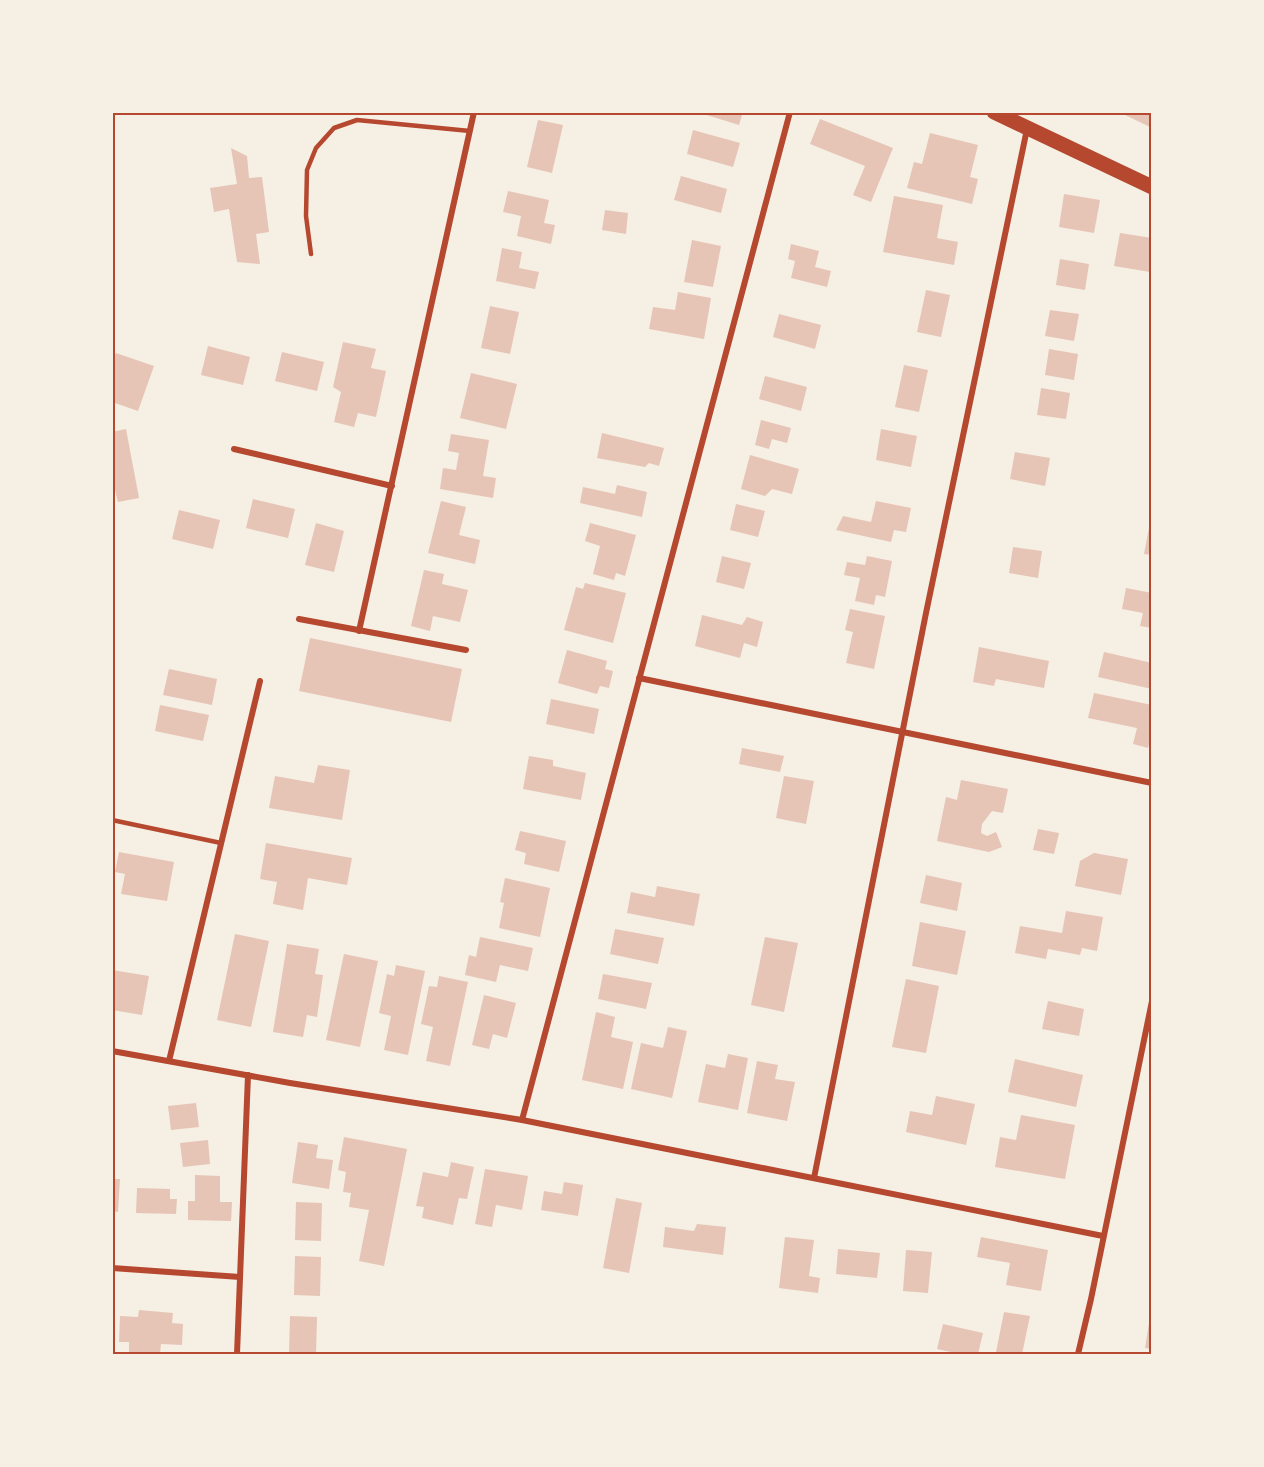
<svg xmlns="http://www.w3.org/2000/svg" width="1264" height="1467" font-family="'Nunito Sans',sans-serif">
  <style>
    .building { fill: #e6c5b7 }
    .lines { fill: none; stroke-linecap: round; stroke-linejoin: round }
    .service { stroke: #b5482f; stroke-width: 4.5 }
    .minor { stroke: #b5482f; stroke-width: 6 }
    .primary { stroke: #b5482f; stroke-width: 15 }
    .neatline { fill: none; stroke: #b5482f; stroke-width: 2 }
  </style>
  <rect width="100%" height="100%" fill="#f6efe4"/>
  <!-- building -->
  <g class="building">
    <path d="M 697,112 L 743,112 L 739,125 Z"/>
    <path d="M 1119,112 L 1152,112 L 1152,128 Z"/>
    <path d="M 820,119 L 893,148 L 871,202 L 853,195 L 865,166 L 810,144 Z"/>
    <path d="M 538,120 L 563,125 L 552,173 L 527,167 Z"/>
    <path d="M 693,130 L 740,143 L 733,167 L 687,154 Z"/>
    <path d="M 930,133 L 978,145 L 970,177 L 978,179 L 972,204 L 907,188 L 914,162 L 922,164 Z"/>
    <path d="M 231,148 L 247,156 L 249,178 L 262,177 L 269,232 L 256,234 L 260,264 L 237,262 L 229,209 L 214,212 L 210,188 L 237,184 Z"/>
    <path d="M 681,176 L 727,189 L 721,213 L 674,200 Z"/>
    <path d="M 508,191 L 549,200 L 544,223 L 555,225 L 551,244 L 517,236 L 521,216 L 503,212 Z"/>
    <path d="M 1064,194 L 1100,200 L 1094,233 L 1059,227 Z"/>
    <path d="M 894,196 L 943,205 L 937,238 L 958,242 L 954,265 L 883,252 Z"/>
    <path d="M 605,210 L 628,213 L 626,234 L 602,230 Z"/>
    <path d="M 1120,233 L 1152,238 L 1152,262 L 1150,272 L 1114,266 Z"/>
    <path d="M 692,240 L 721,246 L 713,287 L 684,282 Z"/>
    <path d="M 791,244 L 819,251 L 815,267 L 831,271 L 827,287 L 791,278 L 795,261 L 788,259 Z"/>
    <path d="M 502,248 L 522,252 L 519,268 L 539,272 L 535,289 L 496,281 Z"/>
    <path d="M 1060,259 L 1089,264 L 1085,290 L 1056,285 Z"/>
    <path d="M 926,290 L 950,295 L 941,337 L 917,332 Z"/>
    <path d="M 678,292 L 711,298 L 704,339 L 649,329 L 653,307 L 675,310 Z"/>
    <path d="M 490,306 L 519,312 L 510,354 L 481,348 Z"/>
    <path d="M 1050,310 L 1079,314 L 1074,341 L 1045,336 Z"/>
    <path d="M 779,314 L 821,325 L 815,349 L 773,337 Z"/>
    <path d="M 343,342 L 376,349 L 371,368 L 386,371 L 376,417 L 358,413 L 354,427 L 334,422 L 341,392 L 333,387 Z"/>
    <path d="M 208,346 L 250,357 L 243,385 L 201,375 Z"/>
    <path d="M 1049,349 L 1078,354 L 1074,380 L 1045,375 Z"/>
    <path d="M 282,352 L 324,362 L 317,391 L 275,381 Z"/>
    <path d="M 116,353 L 154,366 L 138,411 L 112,402 L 112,362 Z"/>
    <path d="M 904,365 L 928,370 L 919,412 L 895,407 Z"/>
    <path d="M 471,373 L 517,384 L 506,429 L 460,418 Z"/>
    <path d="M 765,376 L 807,387 L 801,411 L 759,399 Z"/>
    <path d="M 1041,388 L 1070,393 L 1066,419 L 1037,415 Z"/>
    <path d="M 761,420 L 791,428 L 787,443 L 772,439 L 769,449 L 755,445 Z"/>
    <path d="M 126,429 L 139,498 L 118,502 L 112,477 L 112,432 Z"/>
    <path d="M 881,429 L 917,436 L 911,467 L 876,460 Z"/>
    <path d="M 602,433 L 664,448 L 659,466 L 649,463 L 645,467 L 597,458 Z"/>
    <path d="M 451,434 L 489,440 L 483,476 L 496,478 L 493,498 L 440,489 L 443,468 L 456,470 L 459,453 L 448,451 Z"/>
    <path d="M 1015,452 L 1050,458 L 1045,486 L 1010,479 Z"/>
    <path d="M 750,455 L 799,469 L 792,494 L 772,489 L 765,496 L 741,489 Z"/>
    <path d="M 617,485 L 647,492 L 642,517 L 580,503 L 583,487 L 615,494 Z"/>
    <path d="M 253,499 L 295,509 L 288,538 L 246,528 Z"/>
    <path d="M 441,501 L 466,507 L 459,535 L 480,540 L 475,564 L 428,553 Z"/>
    <path d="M 876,501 L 911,508 L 906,532 L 894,530 L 891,542 L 836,530 L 843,516 L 871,522 Z"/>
    <path d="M 736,504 L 765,511 L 758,537 L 730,530 Z"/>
    <path d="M 179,510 L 220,520 L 213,549 L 172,539 Z"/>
    <path d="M 316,523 L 344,531 L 334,572 L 305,565 Z"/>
    <path d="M 590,523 L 636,535 L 625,576 L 616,573 L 614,580 L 593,574 L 600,546 L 585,541 Z"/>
    <path d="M 1149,528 L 1152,528 L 1152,555 L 1144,554 Z"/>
    <path d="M 1013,547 L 1042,551 L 1038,578 L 1009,573 Z"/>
    <path d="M 722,556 L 751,563 L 744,589 L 716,582 Z"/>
    <path d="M 867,556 L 892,561 L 885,597 L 876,595 L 874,605 L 855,601 L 860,578 L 844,575 L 847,562 L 865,565 Z"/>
    <path d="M 424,570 L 444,574 L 442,584 L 468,590 L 460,622 L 433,616 L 430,631 L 411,626 Z"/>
    <path d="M 585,583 L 626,593 L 613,643 L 564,630 L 576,587 L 583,589 Z"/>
    <path d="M 1126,588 L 1152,593 L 1152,628 L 1140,626 L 1143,613 L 1122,609 Z"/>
    <path d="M 850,609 L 885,616 L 874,669 L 846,663 L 853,632 L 845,630 Z"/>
    <path d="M 702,615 L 742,625 L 747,617 L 763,622 L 757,647 L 744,643 L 740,658 L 695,646 Z"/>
    <path d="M 310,638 L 462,669 L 451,722 L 299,691 Z"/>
    <path d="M 979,647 L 1049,661 L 1044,688 L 996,679 L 994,686 L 973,682 Z"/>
    <path d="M 567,650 L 607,661 L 605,669 L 613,671 L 609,688 L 600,686 L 597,694 L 558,683 Z"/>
    <path d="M 1104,652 L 1152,663 L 1152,689 L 1098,677 Z"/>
    <path d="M 169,669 L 217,679 L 212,705 L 163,695 Z"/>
    <path d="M 1094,693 L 1152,705 L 1152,732 L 1148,748 L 1133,744 L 1137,728 L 1088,718 Z"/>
    <path d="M 551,699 L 599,709 L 594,734 L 546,724 Z"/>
    <path d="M 160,705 L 209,715 L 203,741 L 155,731 Z"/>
    <path d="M 742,748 L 784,756 L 780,772 L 739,764 Z"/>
    <path d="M 529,756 L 553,760 L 553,766 L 586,773 L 581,800 L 523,789 Z"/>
    <path d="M 318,765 L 350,770 L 342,820 L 269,808 L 275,776 L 314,783 Z"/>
    <path d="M 784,776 L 814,781 L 806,824 L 776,818 Z"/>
    <path d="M 961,780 L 1008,789 L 1003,813 L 992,811 L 982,824 L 981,833 L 987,836 L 996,832 L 1002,847 L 989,852 L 937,841 L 946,797 L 957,800 Z"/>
    <path d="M 1038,829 L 1059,833 L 1054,854 L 1033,850 Z"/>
    <path d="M 520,831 L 566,841 L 559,872 L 524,864 L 526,853 L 515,850 Z"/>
    <path d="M 266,843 L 352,858 L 347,885 L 308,878 L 303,910 L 273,904 L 277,882 L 260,879 Z"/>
    <path d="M 119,852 L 174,862 L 167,901 L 121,894 L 125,874 L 115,872 Z"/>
    <path d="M 1094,853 L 1128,859 L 1121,895 L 1075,886 L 1080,861 Z"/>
    <path d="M 926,875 L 962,883 L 957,911 L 920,903 Z"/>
    <path d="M 505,878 L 550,888 L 540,937 L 499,928 L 504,903 L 500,902 Z"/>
    <path d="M 657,886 L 700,894 L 694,926 L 627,913 L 631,892 L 655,897 Z"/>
    <path d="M 1066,911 L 1103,917 L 1097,951 L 1082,948 L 1080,955 L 1048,949 L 1046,959 L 1015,953 L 1020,926 L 1062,933 Z"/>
    <path d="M 920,922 L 966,931 L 957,975 L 912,966 Z"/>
    <path d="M 615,929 L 664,938 L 658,964 L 610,954 Z"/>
    <path d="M 235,934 L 269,941 L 251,1027 L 217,1020 Z"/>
    <path d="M 480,937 L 533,948 L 528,971 L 500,965 L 496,982 L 465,975 L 469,955 L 476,957 Z"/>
    <path d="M 765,937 L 798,943 L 784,1012 L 751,1005 Z"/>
    <path d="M 287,944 L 319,949 L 315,974 L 323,975 L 317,1017 L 307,1015 L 303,1037 L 273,1032 Z"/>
    <path d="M 344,954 L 378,961 L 360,1047 L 326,1040 Z"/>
    <path d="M 396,965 L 425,971 L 408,1055 L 384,1050 L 391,1016 L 379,1013 L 387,974 L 394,976 Z"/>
    <path d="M 112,970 L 149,976 L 142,1015 L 112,1010 Z"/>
    <path d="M 603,974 L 652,983 L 646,1009 L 598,999 Z"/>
    <path d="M 439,976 L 468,982 L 450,1066 L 426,1061 L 433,1027 L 421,1024 L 429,986 L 437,987 Z"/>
    <path d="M 906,979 L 939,986 L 926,1053 L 892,1047 Z"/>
    <path d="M 484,995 L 516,1003 L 507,1038 L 493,1034 L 489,1049 L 472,1045 Z"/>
    <path d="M 1048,1001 L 1084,1009 L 1079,1036 L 1042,1029 Z"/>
    <path d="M 596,1012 L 615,1017 L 611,1037 L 633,1042 L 623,1089 L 582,1080 Z"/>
    <path d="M 668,1027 L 687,1031 L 672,1098 L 631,1089 L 641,1043 L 663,1048 Z"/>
    <path d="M 728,1054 L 748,1058 L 738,1110 L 698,1102 L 706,1064 L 725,1068 Z"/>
    <path d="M 1015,1059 L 1083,1075 L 1076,1107 L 1008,1092 Z"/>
    <path d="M 757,1061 L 778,1065 L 775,1079 L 795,1082 L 787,1121 L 747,1113 Z"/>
    <path d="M 936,1096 L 975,1104 L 966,1145 L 906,1132 L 910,1111 L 932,1115 Z"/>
    <path d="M 196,1103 L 199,1127 L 171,1130 L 168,1106 Z"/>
    <path d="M 1021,1115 L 1075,1125 L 1065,1179 L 995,1167 L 1000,1137 L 1016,1140 Z"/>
    <path d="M 344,1137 L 407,1149 L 384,1266 L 359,1261 L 369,1210 L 349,1207 L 351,1193 L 343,1192 L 346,1172 L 338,1170 Z"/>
    <path d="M 208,1140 L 210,1164 L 183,1167 L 180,1143 Z"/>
    <path d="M 298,1142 L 318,1145 L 316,1158 L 333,1160 L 329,1189 L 292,1183 Z"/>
    <path d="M 451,1162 L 474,1167 L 467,1199 L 459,1198 L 453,1225 L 422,1218 L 424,1207 L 416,1206 L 423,1172 L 448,1177 Z"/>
    <path d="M 485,1169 L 528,1176 L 522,1210 L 496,1205 L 492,1227 L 475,1224 Z"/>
    <path d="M 195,1175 L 220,1176 L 220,1202 L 232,1202 L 231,1221 L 188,1220 L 188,1201 L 195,1201 Z"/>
    <path d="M 112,1179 L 120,1179 L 118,1212 L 112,1211 Z"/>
    <path d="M 564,1182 L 583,1185 L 578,1216 L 541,1210 L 544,1191 L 562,1194 Z"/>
    <path d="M 137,1188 L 170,1189 L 170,1199 L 177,1199 L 176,1214 L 136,1213 Z"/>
    <path d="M 616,1198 L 642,1203 L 629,1273 L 603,1268 Z"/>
    <path d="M 296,1202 L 322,1203 L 321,1241 L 295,1240 Z"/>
    <path d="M 697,1224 L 726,1227 L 723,1255 L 663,1247 L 665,1227 L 694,1231 Z"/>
    <path d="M 785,1237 L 814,1240 L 809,1276 L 820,1278 L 818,1293 L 779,1288 Z"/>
    <path d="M 981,1237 L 1048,1250 L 1041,1291 L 1006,1285 L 1010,1263 L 977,1257 Z"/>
    <path d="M 838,1249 L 880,1253 L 877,1278 L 836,1274 Z"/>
    <path d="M 906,1250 L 932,1252 L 928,1293 L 903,1291 Z"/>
    <path d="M 295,1256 L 321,1257 L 320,1296 L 294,1295 Z"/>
    <path d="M 139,1310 L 173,1313 L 172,1323 L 183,1324 L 182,1345 L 161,1344 L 160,1354 L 129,1354 L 129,1342 L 119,1342 L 120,1316 L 138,1317 Z"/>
    <path d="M 1004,1312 L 1030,1316 L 1022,1354 L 1010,1354 L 996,1352 Z"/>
    <path d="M 290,1316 L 317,1317 L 316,1354 L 289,1354 Z"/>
    <path d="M 1150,1317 L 1152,1317 L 1152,1349 L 1145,1348 Z"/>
    <path d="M 943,1324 L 983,1333 L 978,1354 L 960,1354 L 937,1349 Z"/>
  </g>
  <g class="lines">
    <!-- service -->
    <g class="service">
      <path d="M 311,254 L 306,216 L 307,170 L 316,148 L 334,128 L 357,120 L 470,131"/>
      <path d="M 112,820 L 221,843"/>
    </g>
    <!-- minor -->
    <g class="minor">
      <path d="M 234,449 L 392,486"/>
      <path d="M 299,619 L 466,650"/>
      <path d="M 359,631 L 474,112"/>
      <path d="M 639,678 L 1152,783"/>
      <path d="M 112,1051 L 290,1083 L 522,1120 L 1103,1236"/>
      <path d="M 169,1061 L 260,681"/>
      <path d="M 522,1120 C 612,785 699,448 790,112"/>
      <path d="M 814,1178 L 926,613 L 1027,129"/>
      <path d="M 112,1268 L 240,1277"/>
      <path d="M 237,1354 L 248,1075"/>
      <path d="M 1078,1354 L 1091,1299 L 1152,1001"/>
    </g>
    <!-- primary -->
    <path class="primary" d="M 994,112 L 1152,187"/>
  </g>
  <!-- border -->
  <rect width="1264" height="1467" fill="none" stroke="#f6efe4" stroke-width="228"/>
  <rect x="114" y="114" width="1036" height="1239" class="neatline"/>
</svg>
